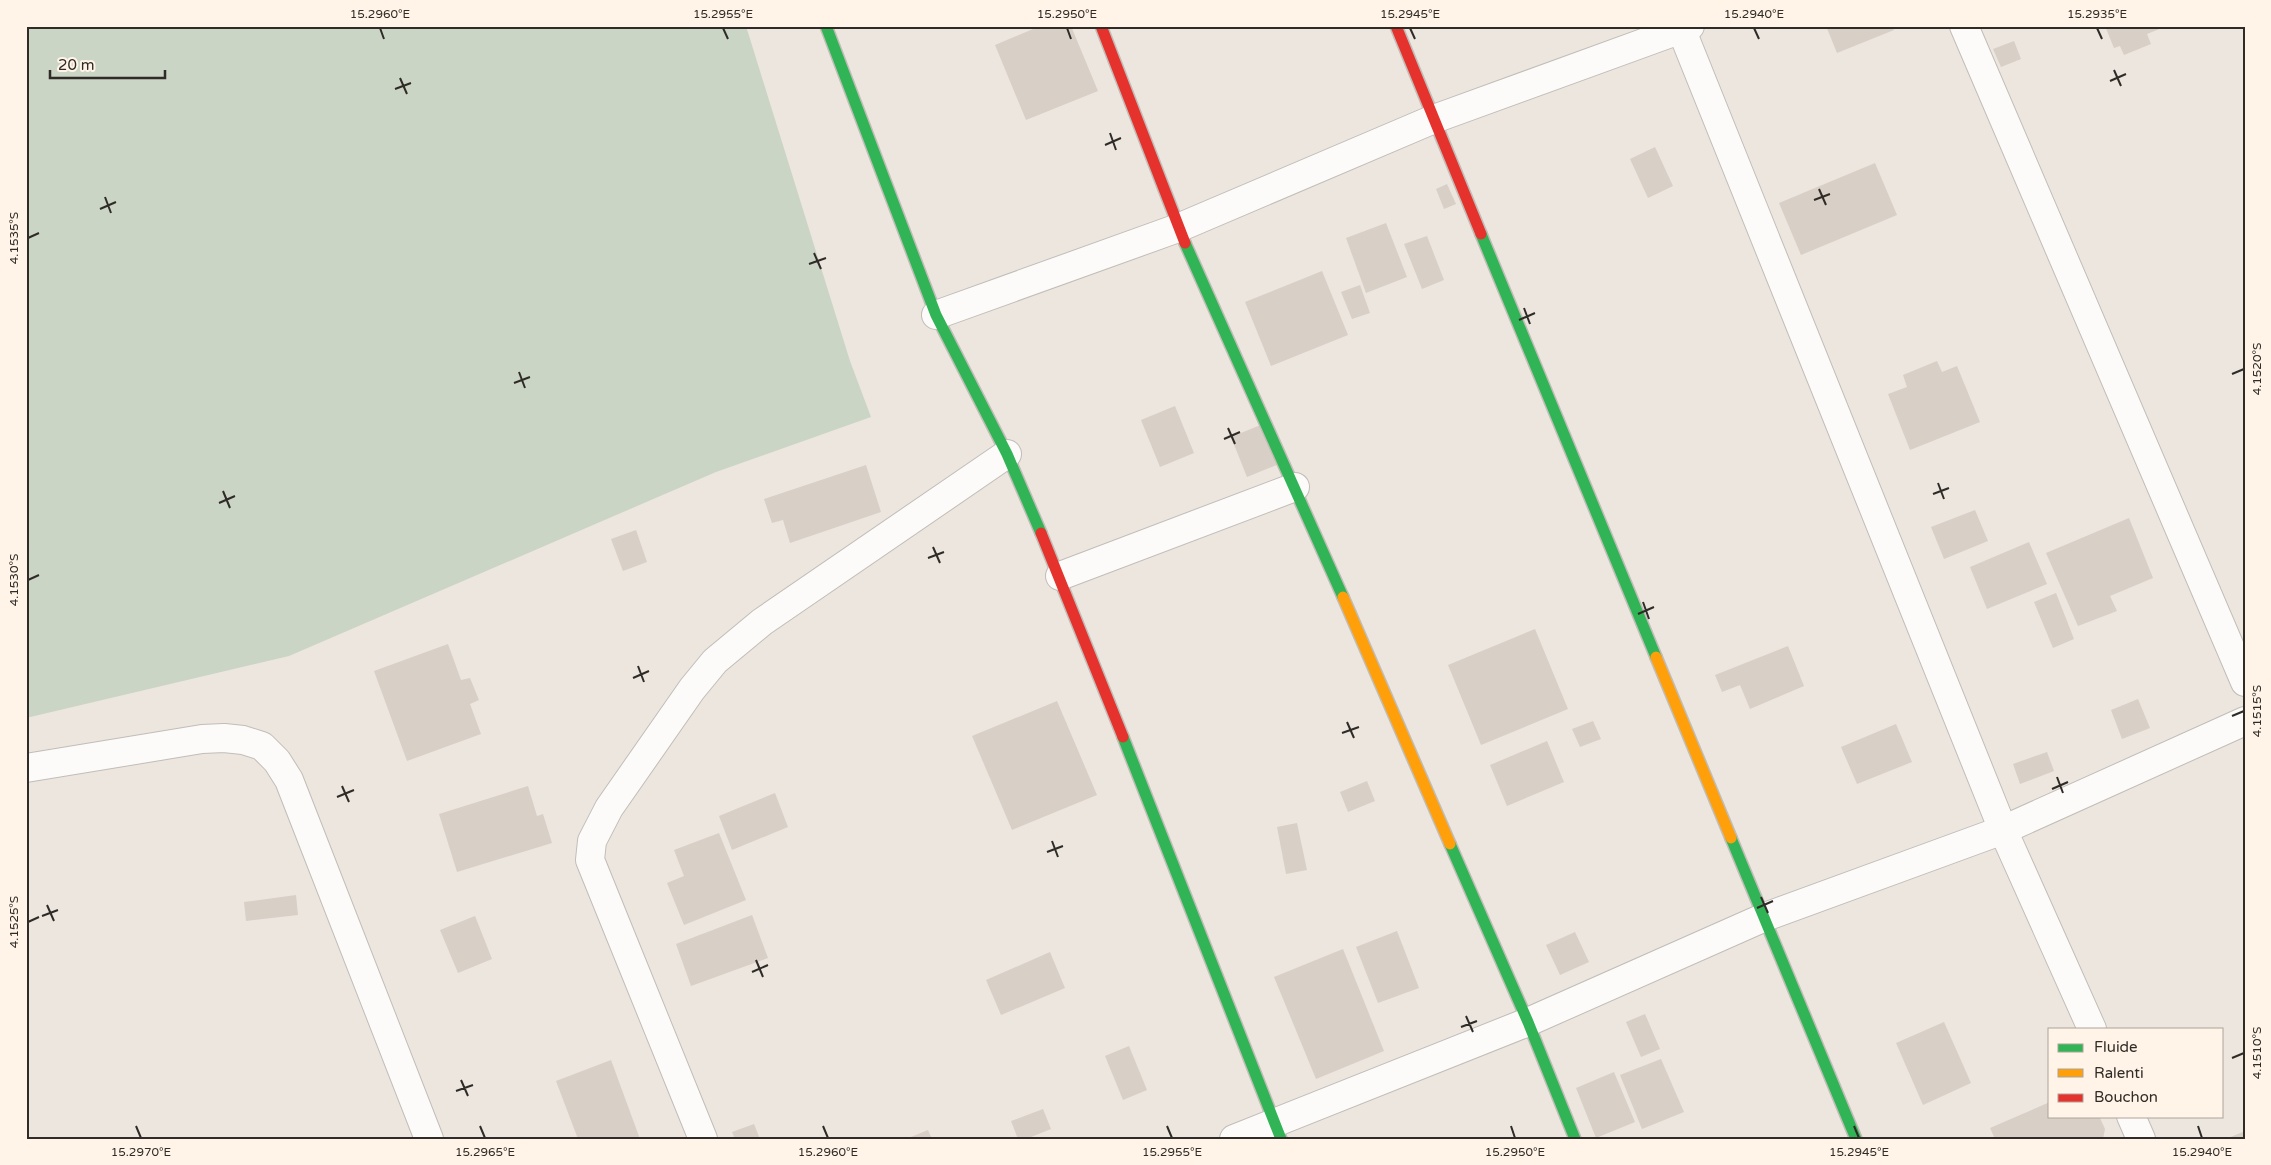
<svg xmlns="http://www.w3.org/2000/svg" width="2271" height="1165" font-family="'Varela Round',sans-serif">
  <style>
    .green { fill: #cad5c5 }
    .building { fill: #d8cfc7 }
    .lines { fill: none; stroke-linecap: round; stroke-linejoin: round }
    .street-casing { stroke: #c1bdb7; stroke-width: 30 }
    .fast-casing { stroke: #c1bdb7; stroke-width: 14 }
    .slow-casing { stroke: #c1bdb7; stroke-width: 14 }
    .jam-casing { stroke: #c1bdb7; stroke-width: 14 }
    .street { stroke: #fcfbfa; stroke-width: 28 }
    .fast { stroke: #30b455; stroke-width: 11 }
    .slow { stroke: #ff9f0a; stroke-width: 11 }
    .jam { stroke: #e5322d; stroke-width: 11 }
    .ticks { fill: none; stroke: #2f2b26; stroke-width: 2 }
    .neatline { fill: none; stroke: #2f2b26; stroke-width: 2 }
    .ticks-label { font-size: 12px; text-anchor: middle; fill: #2f2b26 }
  </style>
  <rect width="100%" height="100%" fill="#ece6df"/>
  <!-- green -->
  <path class="green" d="M 26,26 L 746,26 L 850,361 L 871,417 L 716,472 L 289,656 L 26,718 Z"/>
  <!-- building -->
  <g class="building">
    <path d="M 1040,26 L 1071,26 L 1098,91 L 1026,120 L 995,45 Z"/>
    <path d="M 1826,26 L 1892,26 L 1894,30 L 1837,53 Z"/>
    <path d="M 2105,26 L 2167,26 L 2147,34 L 2151,44 L 2124,55 L 2120,46 L 2114,48 Z"/>
    <path d="M 2014,41 L 2021,59 L 2001,67 L 1993,49 Z"/>
    <path d="M 1655,147 L 1673,186 L 1648,198 L 1630,159 Z"/>
    <path d="M 1875,163 L 1897,215 L 1801,255 L 1779,203 Z"/>
    <path d="M 1447,184 L 1456,204 L 1444,209 L 1436,189 Z"/>
    <path d="M 1386,223 L 1407,277 L 1366,293 L 1346,238 Z"/>
    <path d="M 1427,236 L 1444,280 L 1422,289 L 1404,244 Z"/>
    <path d="M 1322,271 L 1348,335 L 1271,366 L 1245,302 Z"/>
    <path d="M 1360,285 L 1370,313 L 1352,319 L 1341,292 Z"/>
    <path d="M 1937,361 L 1942,372 L 1957,366 L 1980,422 L 1910,450 L 1888,394 L 1907,387 L 1903,375 Z"/>
    <path d="M 1175,406 L 1194,453 L 1160,467 L 1141,420 Z"/>
    <path d="M 1263,424 L 1279,464 L 1247,477 L 1231,437 Z"/>
    <path d="M 866,465 L 881,512 L 790,543 L 783,520 L 772,523 L 764,499 Z"/>
    <path d="M 1975,510 L 1988,541 L 1944,559 L 1931,527 Z"/>
    <path d="M 2129,518 L 2153,578 L 2110,596 L 2117,611 L 2078,626 L 2046,553 Z"/>
    <path d="M 636,530 L 647,562 L 623,571 L 611,539 Z"/>
    <path d="M 2029,542 L 2047,584 L 1987,609 L 1970,567 Z"/>
    <path d="M 2056,593 L 2074,639 L 2053,648 L 2034,602 Z"/>
    <path d="M 1535,629 L 1568,709 L 1481,745 L 1448,665 Z"/>
    <path d="M 448,644 L 461,680 L 470,678 L 479,700 L 470,704 L 481,734 L 407,761 L 374,671 Z"/>
    <path d="M 1788,646 L 1804,686 L 1750,709 L 1740,685 L 1722,692 L 1715,675 Z"/>
    <path d="M 2138,699 L 2150,728 L 2122,739 L 2111,710 Z"/>
    <path d="M 1057,701 L 1097,795 L 1012,830 L 972,736 Z"/>
    <path d="M 1593,721 L 1601,739 L 1580,747 L 1572,729 Z"/>
    <path d="M 1896,724 L 1912,762 L 1857,784 L 1841,747 Z"/>
    <path d="M 1547,741 L 1564,782 L 1507,806 L 1490,765 Z"/>
    <path d="M 2047,752 L 2054,771 L 2020,784 L 2013,764 Z"/>
    <path d="M 1367,781 L 1375,801 L 1348,812 L 1340,792 Z"/>
    <path d="M 528,786 L 537,816 L 543,814 L 552,843 L 457,872 L 439,814 Z"/>
    <path d="M 775,793 L 788,827 L 732,850 L 719,816 Z"/>
    <path d="M 1297,823 L 1307,870 L 1286,874 L 1277,827 Z"/>
    <path d="M 719,833 L 746,900 L 684,925 L 667,883 L 684,876 L 674,850 Z"/>
    <path d="M 296,895 L 298,915 L 246,921 L 244,902 Z"/>
    <path d="M 752,915 L 768,958 L 691,986 L 676,944 Z"/>
    <path d="M 475,916 L 492,959 L 458,973 L 440,930 Z"/>
    <path d="M 1397,931 L 1419,988 L 1378,1003 L 1356,947 Z"/>
    <path d="M 1575,932 L 1589,962 L 1560,975 L 1546,945 Z"/>
    <path d="M 1343,949 L 1384,1051 L 1316,1079 L 1274,977 Z"/>
    <path d="M 1050,952 L 1065,988 L 1001,1015 L 986,980 Z"/>
    <path d="M 1645,1014 L 1660,1049 L 1641,1057 L 1626,1022 Z"/>
    <path d="M 1944,1022 L 1971,1083 L 1923,1105 L 1896,1043 Z"/>
    <path d="M 1129,1046 L 1147,1090 L 1123,1100 L 1105,1056 Z"/>
    <path d="M 1661,1059 L 1684,1112 L 1642,1129 L 1620,1075 Z"/>
    <path d="M 611,1060 L 640,1139 L 578,1139 L 556,1081 Z"/>
    <path d="M 1614,1072 L 1635,1122 L 1596,1138 L 1576,1088 Z"/>
    <path d="M 2050,1102 L 2050,1116 L 2099,1116 L 2105,1129 L 2103,1139 L 1995,1139 L 1990,1128 Z"/>
    <path d="M 1043,1109 L 1051,1129 L 1026,1139 L 1018,1139 L 1011,1121 Z"/>
    <path d="M 754,1124 L 760,1139 L 735,1139 L 732,1132 Z"/>
    <path d="M 928,1130 L 932,1139 L 906,1139 Z"/>
    <path d="M 2245,1131 L 2245,1139 L 2226,1139 Z"/>
  </g>
  <g class="lines">
    <!-- street casing -->
    <g class="street-casing">
      <g id="street">
        <path d="M 1680,26 L 2003,830 L 2092,1029"/>
        <path d="M 1964,26 L 2245,682"/>
        <path d="M 936,315 L 1178,228 L 1434,119 L 1690,26"/>
        <path d="M 1060,576 L 1295,487"/>
        <path d="M 26,768 L 202,739 L 224,738 L 243,740 L 262,746 L 277,761 L 289,780 L 429,1139"/>
        <path d="M 2131,1116 L 2141,1139"/>
        <path d="M 703,1139 L 590,860 L 592,841 L 609,808 L 692,689 L 715,661 L 762,622 L 1007,454"/>
        <path d="M 1234,1139 L 1528,1022 L 1765,917 L 2003,830 L 2245,721"/>
      </g>
    </g>
    <!-- fast casing -->
    <g class="fast-casing">
      <g id="fast">
        <path d="M 826,26 L 936,315 L 1007,454 L 1041,533"/>
        <path d="M 1481,234 L 1656,657"/>
        <path d="M 1185,243 L 1343,597"/>
        <path d="M 1123,737 L 1281,1139"/>
        <path d="M 1731,838 L 1856,1139"/>
        <path d="M 1450,844 L 1528,1022 L 1575,1139"/>
      </g>
    </g>
    <!-- slow casing -->
    <g class="slow-casing">
      <g id="slow">
        <path d="M 1343,597 L 1450,844"/>
        <path d="M 1656,657 L 1731,838"/>
      </g>
    </g>
    <!-- jam casing -->
    <g class="jam-casing">
      <g id="jam">
        <path d="M 1101,26 L 1185,243"/>
        <path d="M 1396,26 L 1481,234"/>
        <path d="M 1041,533 L 1123,737"/>
      </g>
    </g>
    <!-- street -->
    <use href="#street" class="street"/>
    <!-- fast -->
    <use href="#fast" class="fast"/>
    <!-- slow -->
    <use href="#slow" class="slow"/>
    <!-- jam -->
    <use href="#jam" class="jam"/>
  </g>
  <!-- ticks -->
  <path class="ticks" d="M 380,28 L 384,39M 723,28 L 728,39M 1067,28 L 1071,39M 1410,28 L 1415,39M 1754,28 L 1759,39M 2097,28 L 2102,39M 2114,70 L 2121,86M 400,78 L 407,94M 2110,81 L 2126,74M 395,89 L 411,83M 1110,133 L 1116,150M 1105,145 L 1121,138M 1819,189 L 1826,205M 105,197 L 111,213M 1814,200 L 1830,194M 100,209 L 116,202M 28,238 L 39,233M 814,253 L 821,269M 809,264 L 826,258M 1524,308 L 1530,324M 1519,320 L 1535,313M 519,372 L 525,388M 2232,374 L 2244,369M 514,383 L 530,377M 1228,428 L 1235,444M 1224,439 L 1240,432M 1938,483 L 1944,499M 223,491 L 230,508M 1933,494 L 1949,488M 219,503 L 235,496M 933,547 L 940,563M 928,558 L 944,552M 28,580 L 39,575M 1643,602 L 1649,619M 1638,614 L 1654,607M 638,666 L 644,682M 633,678 L 649,671M 2232,716 L 2244,711M 1347,722 L 1354,738M 1342,733 L 1359,727M 2057,777 L 2063,793M 342,786 L 349,802M 2052,789 L 2068,782M 337,797 L 354,790M 1052,841 L 1058,857M 1047,852 L 1063,846M 1761,897 L 1768,913M 47,905 L 54,921M 1757,908 L 1773,901M 42,916 L 58,910M 28,922 L 39,917M 756,960 L 763,977M 752,972 L 768,965M 1466,1016 L 1473,1032M 1461,1027 L 1477,1021M 2232,1058 L 2244,1053M 461,1080 L 468,1096M 456,1091 L 473,1085M 136,1126 L 141,1138M 480,1126 L 485,1138M 823,1126 L 828,1138M 1167,1126 L 1172,1138M 1511,1126 L 1515,1138M 1854,1126 L 1859,1138M 2198,1126 L 2202,1138"/>
  <!-- border -->
  <rect width="2271" height="1165" fill="none" stroke="#fff4e7" stroke-width="55"/>
  <!-- legend -->
  <rect x="2048" y="1028" width="175" height="90" fill="#fff4e7" stroke="#aca49a"/>
  <rect x="2058" y="1044" width="25" height="8" fill="#30b455" stroke="#aca49a"/>
  <text x="2094" y="1052" font-size="15" fill="#2f2b26">Fluide</text>
  <rect x="2058" y="1069" width="25" height="8" fill="#ff9f0a" stroke="#aca49a"/>
  <text x="2094" y="1078" font-size="15" fill="#2f2b26">Ralenti</text>
  <rect x="2058" y="1094" width="25" height="8" fill="#e5322d" stroke="#aca49a"/>
  <text x="2094" y="1102" font-size="15" fill="#2f2b26">Bouchon</text>
  <!-- scale -->
  <path d="M50 70v8h115v-8" fill="none" stroke="#2f2b26" stroke-width="2.5"/>
  <text x="58" y="70" font-size="15" fill="#2f2b26" stroke="#fff4e7" stroke-width="4" paint-order="stroke">20 m</text>
  <rect x="28" y="28" width="2216" height="1110" class="neatline"/>
  <g class="ticks-label">
    <text x="380" y="18">15.2960°E</text>
    <text x="723" y="18">15.2955°E</text>
    <text x="1067" y="18">15.2950°E</text>
    <text x="1410" y="18">15.2945°E</text>
    <text x="1754" y="18">15.2940°E</text>
    <text x="2097" y="18">15.2935°E</text>
    <text transform="translate(14 238) rotate(-90)" y="4">4.1535°S</text>
    <text transform="translate(2257 369) rotate(-90)" y="4">4.1520°S</text>
    <text transform="translate(14 580) rotate(-90)" y="4">4.1530°S</text>
    <text transform="translate(2257 711) rotate(-90)" y="4">4.1515°S</text>
    <text transform="translate(14 922) rotate(-90)" y="4">4.1525°S</text>
    <text transform="translate(2257 1053) rotate(-90)" y="4">4.1510°S</text>
    <text x="141" y="1156">15.2970°E</text>
    <text x="485" y="1156">15.2965°E</text>
    <text x="828" y="1156">15.2960°E</text>
    <text x="1172" y="1156">15.2955°E</text>
    <text x="1515" y="1156">15.2950°E</text>
    <text x="1859" y="1156">15.2945°E</text>
    <text x="2202" y="1156">15.2940°E</text>
  </g>
</svg>
